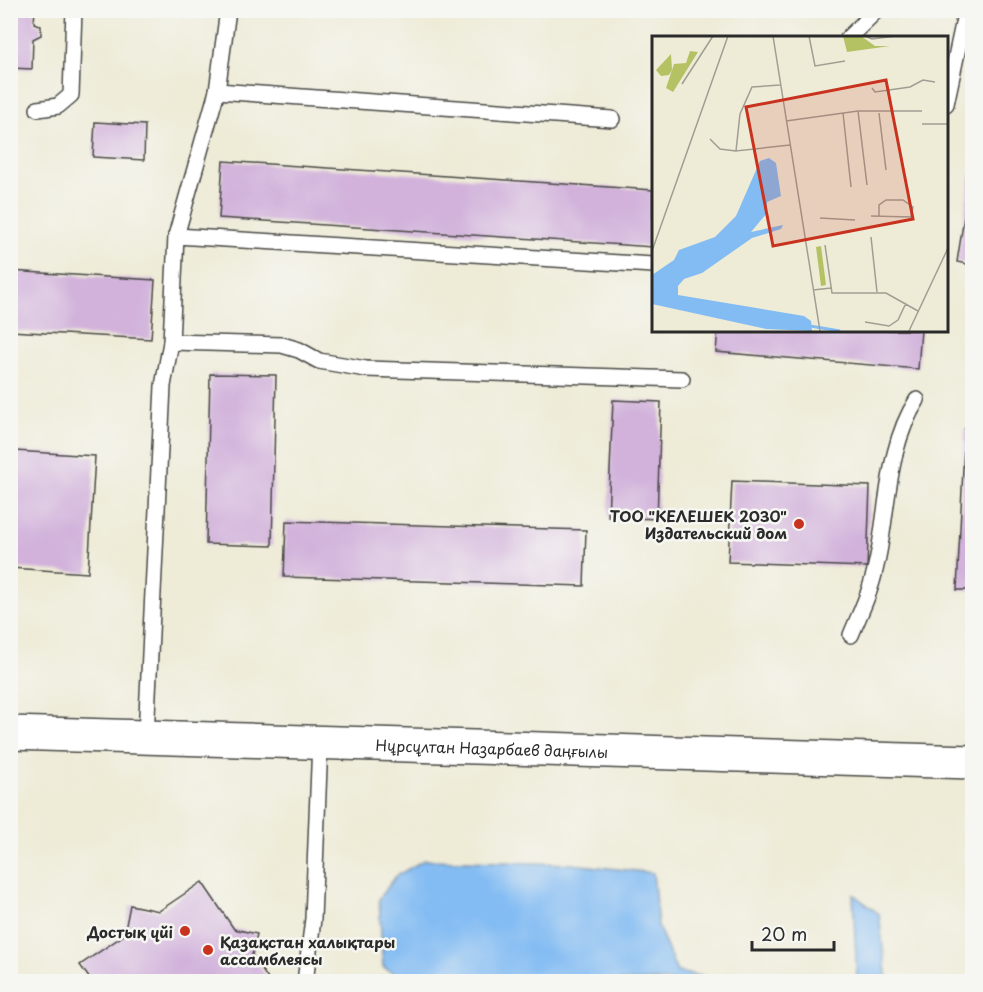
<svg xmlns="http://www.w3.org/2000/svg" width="983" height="992" font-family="'Playpen Sans',sans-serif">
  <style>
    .water { fill: #83bcf3; stroke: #57748f; stroke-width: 1.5 }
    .building { fill: #d2b2db }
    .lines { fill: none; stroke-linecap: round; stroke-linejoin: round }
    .service-casing { stroke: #484845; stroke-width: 18 }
    .secondary-casing { stroke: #484845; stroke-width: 36 }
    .service { stroke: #fff; stroke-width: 15 }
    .secondary { stroke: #fff; stroke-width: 33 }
    .poi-dot { fill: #c8321e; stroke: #f6f6f2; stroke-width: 2 }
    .labels { text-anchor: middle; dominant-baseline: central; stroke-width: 5; stroke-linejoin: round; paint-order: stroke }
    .poi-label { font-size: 15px; font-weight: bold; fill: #2b2b2b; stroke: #f6f6f2; text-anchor: end }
    .street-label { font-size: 15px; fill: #2b2b2b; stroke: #f6f6f2 }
    .inset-river { fill: none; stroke: #83bcf3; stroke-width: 3 }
    .inset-road { fill: none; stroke: #a09e92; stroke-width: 1.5 }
    .view { fill: #c8321e; fill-opacity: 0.15; stroke: #c8321e; stroke-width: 3 }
    .inset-edge { fill: none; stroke: #2b2b2b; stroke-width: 3 }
  </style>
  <rect width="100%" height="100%" fill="#f6f6f2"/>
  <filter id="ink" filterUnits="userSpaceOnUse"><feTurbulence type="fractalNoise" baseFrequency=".0167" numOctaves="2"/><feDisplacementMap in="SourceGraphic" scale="12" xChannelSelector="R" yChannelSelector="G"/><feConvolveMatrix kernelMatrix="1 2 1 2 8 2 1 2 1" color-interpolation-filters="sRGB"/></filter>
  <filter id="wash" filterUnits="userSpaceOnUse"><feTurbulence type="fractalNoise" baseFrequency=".008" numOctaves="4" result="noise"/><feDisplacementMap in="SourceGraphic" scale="24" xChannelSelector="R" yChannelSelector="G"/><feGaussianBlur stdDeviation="1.35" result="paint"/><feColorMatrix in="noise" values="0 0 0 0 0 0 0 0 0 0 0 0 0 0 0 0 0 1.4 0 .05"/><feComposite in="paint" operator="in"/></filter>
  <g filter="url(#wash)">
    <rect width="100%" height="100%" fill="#eeebd7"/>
    <!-- water -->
    <g class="water">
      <path d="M 424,860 L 572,864 L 653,873 L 658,926 L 677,972 L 730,981 L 406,981 L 383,967 L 379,899 L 396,876 Z"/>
      <path d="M 853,894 L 879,914 L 887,981 L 857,981 Z"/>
    </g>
    <g id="blocks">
      <!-- building -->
      <g class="building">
        <path d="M 10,10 L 35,10 L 34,23 L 41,26 L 41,35 L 33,39 L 32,69 L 10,68 Z"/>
        <path d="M 95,122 L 145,125 L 144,160 L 93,157 Z"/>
        <path d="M 223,161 L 653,190 L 653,247 L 219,218 Z"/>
        <path d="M 971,173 L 972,174 L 972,265 L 957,262 Z"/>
        <path d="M 10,271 L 155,280 L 151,339 L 10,331 Z"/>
        <path d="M 718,330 L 921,330 L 918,369 L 716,352 Z"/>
        <path d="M 210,374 L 276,375 L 272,546 L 206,544 Z"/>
        <path d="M 613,400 L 661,402 L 657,519 L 608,517 Z"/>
        <path d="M 965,428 L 972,428 L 972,590 L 957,590 Z"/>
        <path d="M 15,451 L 95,456 L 88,573 L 10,568 Z"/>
        <path d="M 732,481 L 870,486 L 867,567 L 728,562 Z"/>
        <path d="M 286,521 L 586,530 L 584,586 L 284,577 Z"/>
        <path d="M 202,882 L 234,929 L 257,934 L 252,955 L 270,982 L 92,982 L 80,965 L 124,935 L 130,905 L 159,911 Z"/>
      </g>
    </g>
  </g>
  <g filter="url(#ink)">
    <use href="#blocks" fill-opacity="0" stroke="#484845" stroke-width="1.5"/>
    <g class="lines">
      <!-- service casing -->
      <g class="service-casing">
        <g id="service">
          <path d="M 848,38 L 877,10"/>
          <path d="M 217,91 L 612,119"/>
          <path d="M 946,104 L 966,10"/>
          <path d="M 38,109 L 58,106 L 71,95 L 74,10"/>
          <path d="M 176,236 L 653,265"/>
          <path d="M 171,342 L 282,345 L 299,350 L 319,361 L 366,369 L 682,379"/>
          <path d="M 851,635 C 857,620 865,604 870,588 C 890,527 882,454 917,400"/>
          <path d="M 146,736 L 163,386 L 171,342 L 176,236 L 217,91 L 228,10"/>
          <path d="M 305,982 L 313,919 L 320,742"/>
        </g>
      </g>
      <!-- secondary casing -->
      <g class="secondary-casing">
        <g id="secondary">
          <path id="s1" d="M 10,733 L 972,762"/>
        </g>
      </g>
      <!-- service -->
      <use href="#service" class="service"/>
      <!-- secondary -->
      <use href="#secondary" class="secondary"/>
    </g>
  </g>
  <!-- markers -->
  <g class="poi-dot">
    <circle cx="799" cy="524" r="6"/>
    <circle cx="185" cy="931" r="6"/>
    <circle cx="208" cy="950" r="6"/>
  </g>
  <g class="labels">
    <!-- poi labels -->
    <g class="poi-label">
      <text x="787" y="515">ТОО "КЕЛЕШЕК 2030"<tspan x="787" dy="17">Издательский дом</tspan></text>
      <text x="173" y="931">Достық үйі</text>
      <text x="220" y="941" text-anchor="start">Қазақстан халықтары<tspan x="220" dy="17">ассамблеясы</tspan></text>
    </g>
    <!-- street labels -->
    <g class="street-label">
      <text stroke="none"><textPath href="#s1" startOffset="482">Нұрсұлтан Назарбаев даңғылы</textPath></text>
    </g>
  </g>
  <!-- overview -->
  <g transform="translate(652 36)">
    <rect width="296" height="296" fill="#eeebd7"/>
    <path d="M 191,0 L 209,0 L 223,10 L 238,10 L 195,16 ZM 38,15 L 46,16 L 21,56 L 14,52 L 22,28 L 34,27 ZM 19,18 L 20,34 L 17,39 L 9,40 L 4,34 ZM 169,210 L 174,249 L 169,250 L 164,211 Z" fill="#b4c264"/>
    <path d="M 117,122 L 124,127 L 129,160 L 115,166 L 115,177 L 99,196 L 131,189 L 129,193 L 100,202 L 50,237 L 32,243 L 26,250 L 26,259 L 152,280 L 159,285 L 160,295 L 114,293 L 0,268 L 0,239 L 22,224 L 27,214 L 63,201 L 84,180 L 108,125 Z" fill="#83bcf3"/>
    <path class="inset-river" d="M 152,289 L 188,295"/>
    <path class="inset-road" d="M 121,0 L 168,295M 157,0 L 163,30 L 193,25M 213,0 L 220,3 L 244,0M 30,48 L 61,0M 128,49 L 100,51 L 88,78 L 84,115 L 138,109M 220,52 L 223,56 L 258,51 L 271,44 L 283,46M 206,75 L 215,149M 191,77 L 199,151M 227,77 L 234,134M 134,85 L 206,75 L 270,75M 270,88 L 296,88M 58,103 L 68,113 L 84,115M 219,180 L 259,181 L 261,171 L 251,164 L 234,164 L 227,169 L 227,180M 168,182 L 203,184M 219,201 L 225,256M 173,209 L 180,257 L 234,257 L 266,275M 0,215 L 76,0M 161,254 L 179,252M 213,286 L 237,290 L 246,284 L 254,267M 257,295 L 296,212"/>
    <path class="view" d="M 234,44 L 261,183 L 121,210 L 94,71 Z"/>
    <rect width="296" height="296" class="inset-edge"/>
  </g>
  <!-- margin -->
  <rect width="983" height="992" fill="none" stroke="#f6f6f2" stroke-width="36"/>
  <!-- scale -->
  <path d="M752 941v9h82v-9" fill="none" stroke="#2b2b2b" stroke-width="3"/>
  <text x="761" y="941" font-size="18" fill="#2b2b2b" stroke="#f6f6f2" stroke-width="4.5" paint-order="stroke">20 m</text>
</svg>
